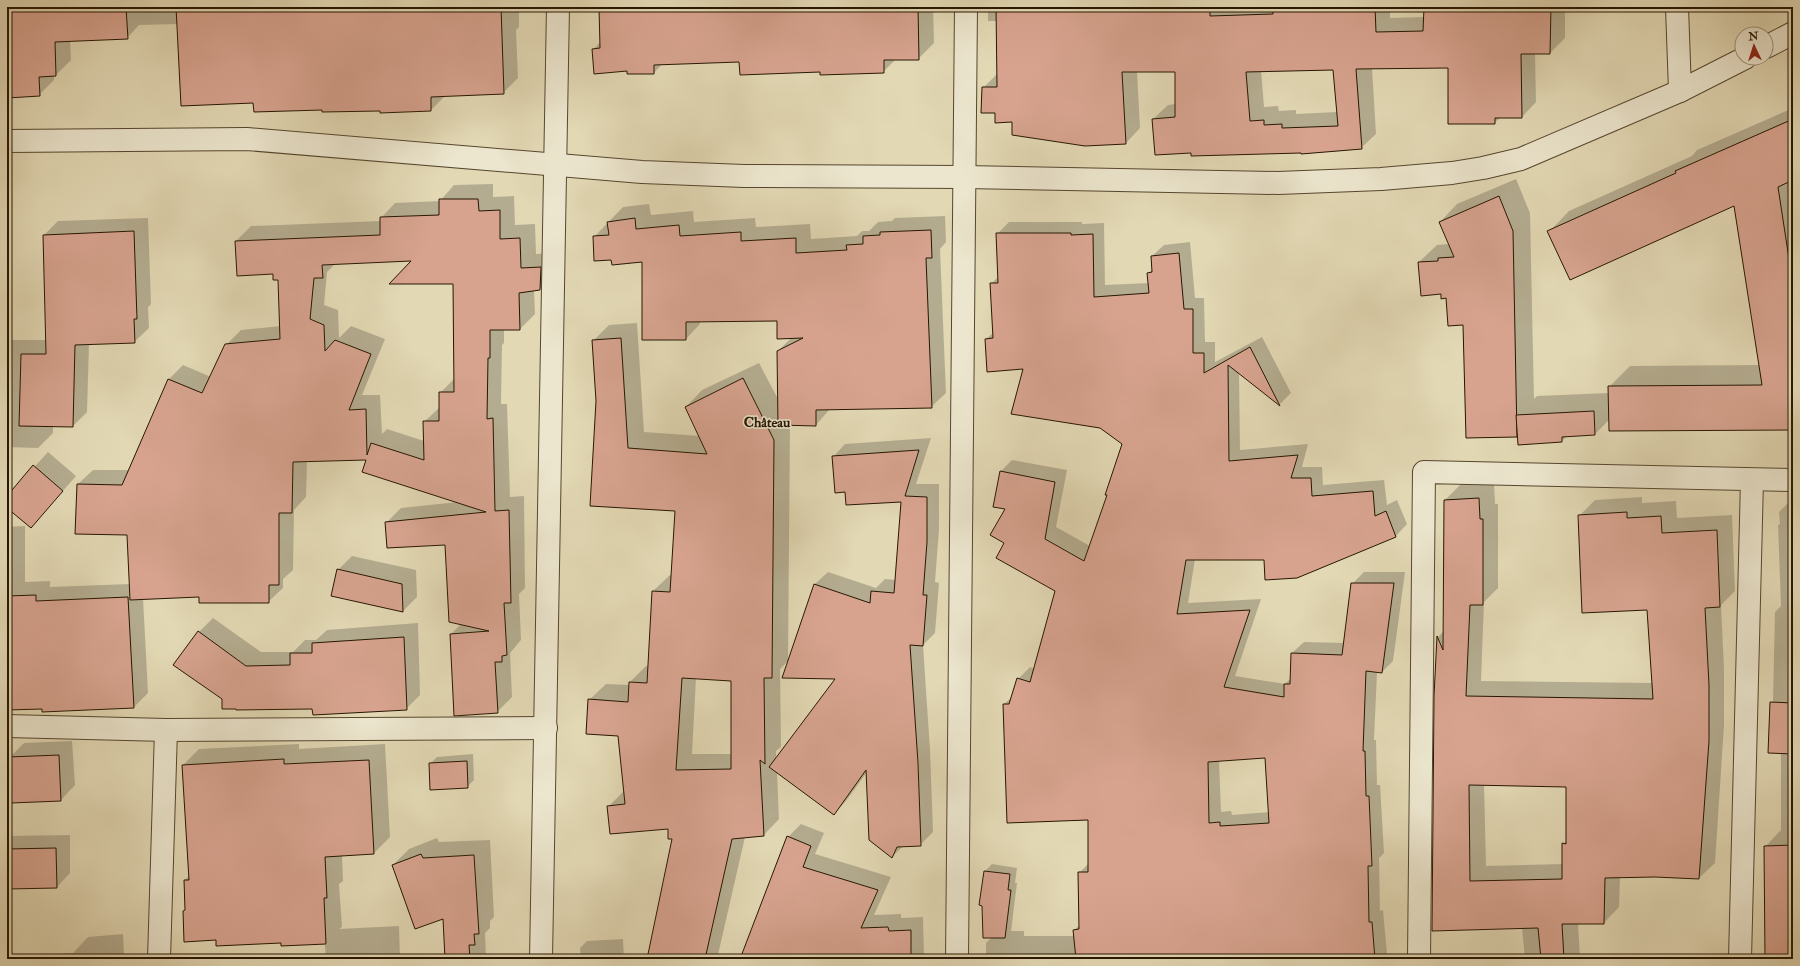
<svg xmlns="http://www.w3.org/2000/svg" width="1800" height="966" font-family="'IM FELL Double Pica',serif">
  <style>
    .shadow { fill: #0003; fill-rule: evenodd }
    .building { fill: #d7a38f; stroke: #271601; fill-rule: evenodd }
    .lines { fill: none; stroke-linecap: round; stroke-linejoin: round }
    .minor-casing { stroke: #56462e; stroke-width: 24 }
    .tertiary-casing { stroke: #56462e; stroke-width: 24 }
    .minor { stroke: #ece6ce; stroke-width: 22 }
    .tertiary { stroke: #ece6ce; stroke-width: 22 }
    .labels { text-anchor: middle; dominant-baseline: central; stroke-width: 3; stroke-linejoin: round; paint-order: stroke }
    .quarter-label { font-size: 14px; font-weight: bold; fill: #271601; stroke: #ece6ce }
  </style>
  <rect width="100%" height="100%" fill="#e2d8b4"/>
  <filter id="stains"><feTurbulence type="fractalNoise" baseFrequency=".005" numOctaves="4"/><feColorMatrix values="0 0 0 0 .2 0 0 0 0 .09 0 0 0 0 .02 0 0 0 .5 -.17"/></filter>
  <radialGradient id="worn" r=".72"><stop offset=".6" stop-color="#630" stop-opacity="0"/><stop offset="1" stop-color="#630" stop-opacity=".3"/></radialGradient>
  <!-- shadow -->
  <g class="shadow">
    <path d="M 7,7 L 519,7 L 519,27 L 516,30 L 518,78 L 503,93 L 445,96 L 431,110 L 323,109 L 254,102 L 178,24 L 139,25 L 127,38 L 70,40 L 71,60 L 56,75 L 54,75 L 54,80 L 39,95 L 7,97 Z"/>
    <path d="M 600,7 L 933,7 L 934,43 L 918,59 L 896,59 L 883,72 L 821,71 L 740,61 L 662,64 L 654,73 L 628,70 L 593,50 L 601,41 Z"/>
    <path d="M 988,7 L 1390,7 L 1390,18 L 1424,17 L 1425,7 L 1565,7 L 1565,38 L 1550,53 L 1535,53 L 1536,102 L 1522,117 L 1501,117 L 1494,123 L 1449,67 L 1372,68 L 1376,134 L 1361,148 L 1302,152 L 1192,152 L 1153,119 L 1168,105 L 1176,104 L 1176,71 L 1137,71 L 1140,128 L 1126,143 L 1013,121 L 996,112 L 983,88 L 998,73 L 997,21 L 988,21 ZM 1334,69 L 1337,112 L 1296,114 L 1296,110 L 1279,111 L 1278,106 L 1264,107 L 1261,70 Z"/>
    <path d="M 1793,108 L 1793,429 L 1610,419 L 1595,434 L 1567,436 L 1561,442 L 1519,434 L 1516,436 L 1464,323 L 1447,297 L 1442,293 L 1419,262 L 1437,245 L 1449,244 L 1440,222 L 1457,204 L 1516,179 L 1530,213 L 1534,399 L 1537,396 L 1609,393 L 1609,387 L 1630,366 L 1760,365 L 1735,204 L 1549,232 L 1569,211 L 1692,156 L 1697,150 Z"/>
    <path d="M 493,184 L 493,197 L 514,196 L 515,225 L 535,224 L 536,254 L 555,253 L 555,275 L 540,289 L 534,290 L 535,314 L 520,329 L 504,329 L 504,343 L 502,345 L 501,404 L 507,404 L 510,497 L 524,496 L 525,588 L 519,594 L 521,640 L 510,653 L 512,697 L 497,712 L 455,715 L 451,634 L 461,624 L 446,544 L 386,523 L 401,508 L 458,502 L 367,459 L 307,461 L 306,497 L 294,510 L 293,570 L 283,579 L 283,588 L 268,602 L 200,596 L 143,598 L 148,693 L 134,707 L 7,709 L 7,527 L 25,526 L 25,582 L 50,581 L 50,587 L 130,584 L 128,534 L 78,484 L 93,470 L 129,470 L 169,379 L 183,365 L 211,377 L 226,345 L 241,330 L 281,326 L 279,279 L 236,241 L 251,226 L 381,221 L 381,218 L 395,203 L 440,201 L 454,185 ZM 413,260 L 454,283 L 455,378 L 440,393 L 440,407 L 424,422 L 424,441 L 387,429 L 382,434 L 380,395 L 362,395 L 385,339 L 351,326 L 339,338 L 338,310 L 324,305 L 327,272 L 336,263 Z"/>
    <path d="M 649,204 L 651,215 L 693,211 L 694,222 L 755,218 L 756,227 L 810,224 L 811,239 L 857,236 L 862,231 L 869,231 L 878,222 L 892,221 L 895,218 L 945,216 L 946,242 L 940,249 L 946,393 L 931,407 L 830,409 L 816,425 L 790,424 L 788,661 L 780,669 L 781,747 L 776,751 L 776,760 L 837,678 L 783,677 L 815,584 L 828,572 L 876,588 L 885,579 L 896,580 L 902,500 L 846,491 L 833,457 L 845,444 L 931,438 L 916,484 L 939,484 L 939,529 L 935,582 L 939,583 L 935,633 L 923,645 L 930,750 L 933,832 L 920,845 L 903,846 L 892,857 L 867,772 L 846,801 L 834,814 L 777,772 L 779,819 L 763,836 L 745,837 L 717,959 L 648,959 L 673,838 L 669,828 L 608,807 L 624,791 L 619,735 L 589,700 L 606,684 L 630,685 L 630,682 L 646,666 L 649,666 L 653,591 L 670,575 L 672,575 L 676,510 L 591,505 L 597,401 L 593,341 L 609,325 L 637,323 L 644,432 L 700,436 L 686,407 L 702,390 L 759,363 L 779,401 L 778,351 L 792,337 L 778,320 L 700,321 L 700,324 L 686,339 L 643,261 L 612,259 L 594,237 L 623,207 ZM 696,678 L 732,680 L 732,754 L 692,754 Z"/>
    <path d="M 148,218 L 151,304 L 148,307 L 149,328 L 134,342 L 89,344 L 87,412 L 73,426 L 53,426 L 53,433 L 38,448 L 7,447 L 7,340 L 46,340 L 44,235 L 58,221 Z"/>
    <path d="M 1009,222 L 1082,222 L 1082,224 L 1104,223 L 1105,285 L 1149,283 L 1149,273 L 1153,269 L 1152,256 L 1164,245 L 1190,242 L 1195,298 L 1204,298 L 1205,342 L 1215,342 L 1215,362 L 1262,337 L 1291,393 L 1280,404 L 1239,373 L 1240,450 L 1308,444 L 1302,467 L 1322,467 L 1323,485 L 1384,480 L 1387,505 L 1397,500 L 1407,524 L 1396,536 L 1297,577 L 1265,559 L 1195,559 L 1188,603 L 1261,599 L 1235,676 L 1285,684 L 1291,678 L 1292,653 L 1304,642 L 1344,643 L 1352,584 L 1364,572 L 1405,572 L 1393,661 L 1382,672 L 1377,672 L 1374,740 L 1376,740 L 1377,785 L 1380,785 L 1384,853 L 1379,858 L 1380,911 L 1383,910 L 1387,954 L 1381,959 L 986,959 L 986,943 L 992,937 L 985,871 L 992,864 L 1017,868 L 1015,883 L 1017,883 L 1011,931 L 1024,931 L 1024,936 L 1075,936 L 1074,930 L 1080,925 L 1079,873 L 1089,863 L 1089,819 L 1004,704 L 1013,696 L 1018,679 L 1030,667 L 1035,669 L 1056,591 L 1005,543 L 1006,508 L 1001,471 L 1012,460 L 1067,470 L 1056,527 L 1090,546 L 1108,495 L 1123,443 L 986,339 L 994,332 L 991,284 L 999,276 L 997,234 ZM 1266,757 L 1270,812 L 1232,815 L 1231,811 L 1221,812 L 1219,760 Z"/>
    <path d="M 48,452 L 76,476 L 31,527 L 7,507 L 7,497 Z"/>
    <path d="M 1494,483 L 1495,504 L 1498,504 L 1498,588 L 1484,602 L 1481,681 L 1653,683 L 1648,609 L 1579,516 L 1595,500 L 1642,497 L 1642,503 L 1676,501 L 1677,518 L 1732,515 L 1735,591 L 1721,605 L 1724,669 L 1724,725 L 1715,863 L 1699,878 L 1655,876 L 1620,877 L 1619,907 L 1604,923 L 1578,923 L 1580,959 L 1525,959 L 1522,928 L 1433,930 L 1435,696 L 1438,637 L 1444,631 L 1445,500 L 1461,484 ZM 1484,784 L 1567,786 L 1567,840 L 1563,844 L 1563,864 L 1486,866 Z"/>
    <path d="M 1793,498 L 1793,959 L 1766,959 L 1765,847 L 1781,830 L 1781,752 L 1771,703 L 1773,701 L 1775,612 L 1781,606 L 1778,525 L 1780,524 L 1779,512 Z"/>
    <path d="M 352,556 L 416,570 L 417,597 L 403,611 L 338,570 Z"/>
    <path d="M 213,618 L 261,652 L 293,652 L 305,640 L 316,640 L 327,630 L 418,623 L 420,695 L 406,709 L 313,708 L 223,699 L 199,632 Z"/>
    <path d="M 72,741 L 75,785 L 61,800 L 10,757 L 24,743 Z"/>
    <path d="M 299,744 L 299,749 L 385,744 L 390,837 L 374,853 L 342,855 L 343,881 L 339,884 L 342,927 L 339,929 L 399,926 L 400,959 L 326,959 L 325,945 L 328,943 L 282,945 L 282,942 L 217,939 L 184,911 L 186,908 L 185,880 L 189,876 L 183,765 L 199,749 Z"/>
    <path d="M 473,754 L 474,780 L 467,787 L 430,764 L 437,757 Z"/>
    <path d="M 801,824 L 824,833 L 815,854 L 891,877 L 874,915 L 901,914 L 901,918 L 923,917 L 924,959 L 741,959 L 788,837 Z"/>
    <path d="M 70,835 L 70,873 L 56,888 L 7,888 L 7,836 Z"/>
    <path d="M 437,838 L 439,842 L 490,840 L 494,917 L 490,921 L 490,928 L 485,933 L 486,959 L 446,959 L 444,918 L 393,865 L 409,849 Z"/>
    <path d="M 123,934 L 124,955 L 138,955 L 138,959 L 7,959 L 7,957 L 73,953 L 88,937 Z"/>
    <path d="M 623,939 L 624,959 L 581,959 L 580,948 L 587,941 Z"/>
  </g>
  <!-- building -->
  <g class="building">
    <path d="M 7,7 L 126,7 L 128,39 L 55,42 L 56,76 L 39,77 L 40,96 L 7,98 Z"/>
    <path d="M 176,7 L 501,7 L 504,94 L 431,97 L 431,111 L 380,113 L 380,111 L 322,112 L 322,110 L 254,112 L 253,103 L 181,106 Z"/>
    <path d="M 599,7 L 918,7 L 919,60 L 884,60 L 884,73 L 820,75 L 820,72 L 740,75 L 739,62 L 654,65 L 654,74 L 627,74 L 627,71 L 594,74 L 592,49 L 600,48 Z"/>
    <path d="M 996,7 L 1210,7 L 1210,16 L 1273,14 L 1273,7 L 1375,7 L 1376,32 L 1423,31 L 1424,7 L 1551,7 L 1550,54 L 1521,54 L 1522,118 L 1495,118 L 1495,124 L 1448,124 L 1448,68 L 1356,69 L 1362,149 L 1301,154 L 1301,153 L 1191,156 L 1191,153 L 1155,155 L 1152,119 L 1175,117 L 1175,72 L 1122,72 L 1126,144 L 1085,146 L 1012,135 L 1012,122 L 995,123 L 995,113 L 981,113 L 982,87 L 997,87 ZM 1333,70 L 1338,126 L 1282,128 L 1282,124 L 1264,125 L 1264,120 L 1250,121 L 1246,72 Z"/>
    <path d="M 1793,119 L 1793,180 L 1778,187 L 1793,285 L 1793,430 L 1609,431 L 1608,386 L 1762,385 L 1734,206 L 1570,280 L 1547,231 L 1676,173 L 1675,171 Z"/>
    <path d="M 1499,196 L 1513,231 L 1517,437 L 1466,438 L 1463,325 L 1448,326 L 1446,298 L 1441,299 L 1441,294 L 1421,296 L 1418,262 L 1438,261 L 1438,258 L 1454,257 L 1439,222 Z"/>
    <path d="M 439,199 L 478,199 L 479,211 L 500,210 L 500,239 L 520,238 L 521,268 L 541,267 L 540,290 L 519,293 L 520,330 L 490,330 L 490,358 L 488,358 L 487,419 L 493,418 L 495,511 L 509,510 L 511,603 L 504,603 L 507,655 L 502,656 L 502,662 L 495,662 L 498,713 L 454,716 L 450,634 L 489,631 L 449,622 L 445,545 L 387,548 L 385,522 L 486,512 L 362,472 L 366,460 L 293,462 L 292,513 L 279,513 L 279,585 L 269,585 L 269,603 L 199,603 L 199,597 L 130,600 L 127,535 L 75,534 L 77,484 L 122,485 L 168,379 L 202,393 L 225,344 L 280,339 L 278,280 L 273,280 L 273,274 L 237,276 L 235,241 L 380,235 L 380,217 L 439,215 ZM 411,261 L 389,284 L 453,284 L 454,392 L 439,392 L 439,421 L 423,421 L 424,460 L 371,443 L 367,455 L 366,409 L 349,410 L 371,354 L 335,340 L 325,351 L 324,325 L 310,319 L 314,278 L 323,278 L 322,265 Z"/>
    <path d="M 635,218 L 636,229 L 679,225 L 680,236 L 741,232 L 741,241 L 796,238 L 796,253 L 847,250 L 846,245 L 863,244 L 863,236 L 880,235 L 880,232 L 931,230 L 932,258 L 926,258 L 932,408 L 816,410 L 816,426 L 778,425 L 777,351 L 803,338 L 777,339 L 777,321 L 686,322 L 686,340 L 642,340 L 642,262 L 612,265 L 611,260 L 594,261 L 593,236 L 609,235 L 607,222 Z"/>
    <path d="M 134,231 L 137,319 L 134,319 L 135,343 L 75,345 L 73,427 L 19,426 L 21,354 L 46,354 L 43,235 Z"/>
    <path d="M 996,233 L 1071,233 L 1071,235 L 1093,234 L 1094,297 L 1149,293 L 1147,273 L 1152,272 L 1151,256 L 1179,253 L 1184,309 L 1193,309 L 1193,353 L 1204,353 L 1204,373 L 1250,347 L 1280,406 L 1228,365 L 1229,461 L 1298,455 L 1291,478 L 1311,478 L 1312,496 L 1373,491 L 1375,516 L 1386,511 L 1396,537 L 1297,578 L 1265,580 L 1264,560 L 1186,560 L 1177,614 L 1250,610 L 1224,687 L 1284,697 L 1284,684 L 1290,684 L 1291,653 L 1342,655 L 1351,583 L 1394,583 L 1382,673 L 1366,671 L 1363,751 L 1365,751 L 1366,796 L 1369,796 L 1372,866 L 1368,866 L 1369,922 L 1372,922 L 1375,959 L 1076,959 L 1073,930 L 1079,929 L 1078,872 L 1088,872 L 1088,820 L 1007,823 L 1003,704 L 1009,704 L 1017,678 L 1030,682 L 1055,591 L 996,558 L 1004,543 L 990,535 L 1005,509 L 993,507 L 1000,471 L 1055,482 L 1045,539 L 1084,561 L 1107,495 L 1105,495 L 1122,444 L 1100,428 L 1011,414 L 1023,369 L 987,372 L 985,339 L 993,338 L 990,283 L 998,283 ZM 1265,758 L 1269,823 L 1220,826 L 1220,822 L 1209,823 L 1208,762 Z"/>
    <path d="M 621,338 L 628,448 L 707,454 L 685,407 L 743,378 L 774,440 L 772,678 L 764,678 L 765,764 L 760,760 L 764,836 L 732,839 L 705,959 L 647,959 L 672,839 L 668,839 L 668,829 L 610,834 L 607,806 L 625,804 L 618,736 L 586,734 L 588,699 L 628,702 L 629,682 L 647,683 L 652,591 L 670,592 L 675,511 L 590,506 L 596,401 L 592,340 ZM 682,678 L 731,681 L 731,769 L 676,770 Z"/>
    <path d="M 1594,411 L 1595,435 L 1562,437 L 1562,442 L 1518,445 L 1516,415 Z"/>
    <path d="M 919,450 L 905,496 L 927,497 L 927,542 L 923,595 L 927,595 L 923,646 L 910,645 L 918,763 L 921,846 L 897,847 L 892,858 L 869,840 L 866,770 L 834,815 L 769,767 L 835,679 L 782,678 L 814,584 L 870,603 L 871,591 L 894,593 L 901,502 L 846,505 L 845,492 L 835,493 L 832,456 Z"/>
    <path d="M 33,465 L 63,491 L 31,528 L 7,508 L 7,496 Z"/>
    <path d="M 1479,498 L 1480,519 L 1483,519 L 1483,605 L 1470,605 L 1466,696 L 1653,699 L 1647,610 L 1582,613 L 1578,515 L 1627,512 L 1627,518 L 1661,516 L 1662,533 L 1717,530 L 1720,607 L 1705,608 L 1709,685 L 1709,741 L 1699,879 L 1655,877 L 1605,878 L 1604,924 L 1562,924 L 1564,959 L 1541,959 L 1538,928 L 1432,931 L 1434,696 L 1437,636 L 1443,650 L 1444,500 ZM 1469,785 L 1566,787 L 1566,844 L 1562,843 L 1562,879 L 1470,881 Z"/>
    <path d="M 337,569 L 402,584 L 403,612 L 331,596 Z"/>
    <path d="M 36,595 L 36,601 L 128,597 L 134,708 L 42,712 L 42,709 L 7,710 L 7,596 Z"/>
    <path d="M 198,631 L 246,666 L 290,665 L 290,653 L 312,653 L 312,643 L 404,637 L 407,710 L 313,715 L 312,709 L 236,710 L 236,709 L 222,709 L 222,699 L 173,665 Z"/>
    <path d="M 1770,702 L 1793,703 L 1793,754 L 1768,753 Z"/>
    <path d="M 59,755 L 61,801 L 11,803 L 9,757 Z"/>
    <path d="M 284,759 L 284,764 L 369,760 L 374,854 L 325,857 L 327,898 L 324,898 L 326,944 L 281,946 L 281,943 L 216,946 L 216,940 L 184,942 L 183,911 L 185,910 L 184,880 L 189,880 L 182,765 Z"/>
    <path d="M 467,761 L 468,788 L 430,790 L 429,763 Z"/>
    <path d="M 787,836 L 811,846 L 803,867 L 878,890 L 861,928 L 888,927 L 889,931 L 911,930 L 911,959 L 740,959 Z"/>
    <path d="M 1793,845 L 1793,959 L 1765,959 L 1764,846 Z"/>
    <path d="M 56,848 L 57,888 L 7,889 L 7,849 Z"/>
    <path d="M 421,854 L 423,858 L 474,855 L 479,934 L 474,934 L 475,945 L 469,945 L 470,959 L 445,959 L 443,919 L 415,929 L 392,865 Z"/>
    <path d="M 984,871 L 1010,874 L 1008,890 L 1011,890 L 1005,938 L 983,938 L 982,906 L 979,905 Z"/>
  </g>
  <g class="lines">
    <!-- minor casing -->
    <g class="minor-casing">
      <g id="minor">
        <path d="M 1677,7 L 1680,91"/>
        <path d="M 7,726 L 166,730 L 546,728"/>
        <path d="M 159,959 L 166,730"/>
        <path d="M 957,959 L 966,7"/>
        <path d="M 1419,959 L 1424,472 L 1793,480"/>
        <path d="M 1740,959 L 1752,480"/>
      </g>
    </g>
    <!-- tertiary casing -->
    <g class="tertiary-casing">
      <g id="tertiary">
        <path d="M 1766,47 L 1793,33"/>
        <path d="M 7,141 L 247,139 L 642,172 L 744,176 L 965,177 L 1278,183 L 1381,179 L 1452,173 L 1483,168 L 1521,159 L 1680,91 L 1745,58"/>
        <path d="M 541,959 L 558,7"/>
      </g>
    </g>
    <!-- minor -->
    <use href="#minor" class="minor"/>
    <!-- tertiary -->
    <use href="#tertiary" class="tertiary"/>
  </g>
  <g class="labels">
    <!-- quarter labels -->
    <g class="quarter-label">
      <text x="767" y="422">Château</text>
    </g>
  </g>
  <!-- margin -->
  <rect width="1800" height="966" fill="none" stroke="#e2d8b4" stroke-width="24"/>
  <rect x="8" y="8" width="1784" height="950" fill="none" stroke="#271601" stroke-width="2"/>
  <rect x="12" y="12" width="1776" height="942" fill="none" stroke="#271601"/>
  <!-- north arrow -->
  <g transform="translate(1754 46) rotate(356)"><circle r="19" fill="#ece6ce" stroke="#9d937c"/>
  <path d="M0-3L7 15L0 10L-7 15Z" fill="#8f2418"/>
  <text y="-6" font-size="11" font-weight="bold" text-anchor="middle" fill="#271601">N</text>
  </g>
  <rect width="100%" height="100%" filter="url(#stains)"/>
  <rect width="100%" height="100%" fill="url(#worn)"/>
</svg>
